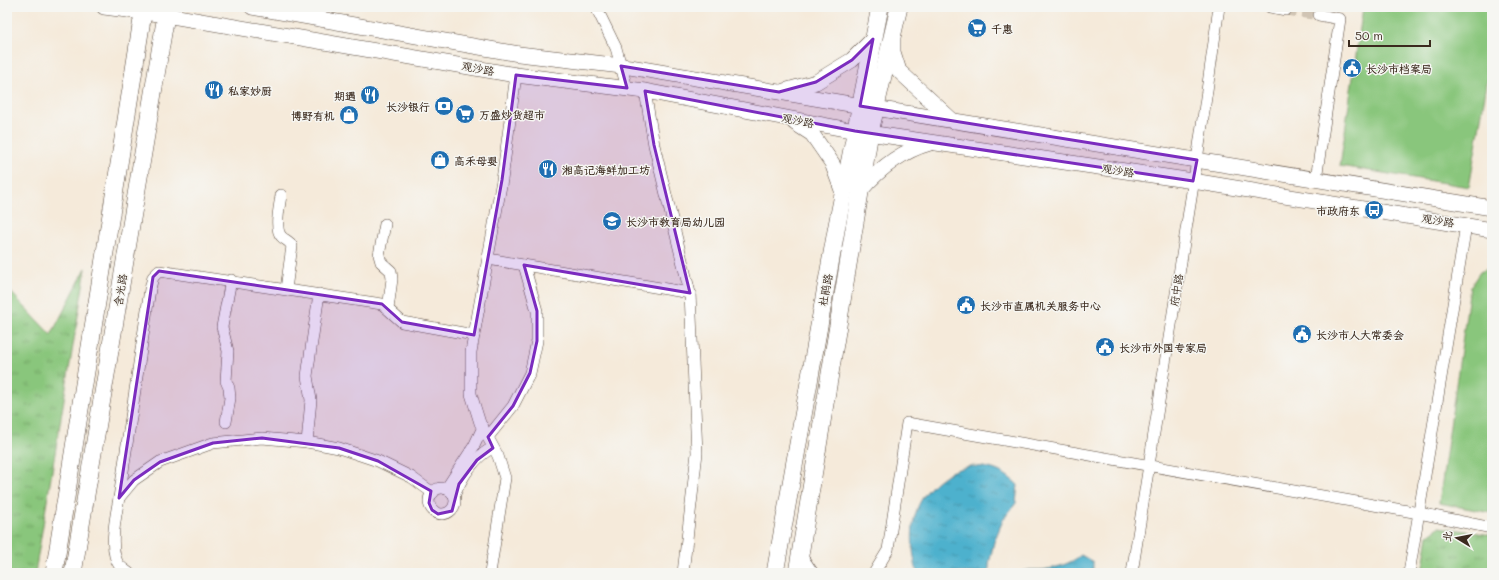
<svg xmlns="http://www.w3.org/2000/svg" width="1499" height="580" font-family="Mali,'LXGW WenKai TC',sans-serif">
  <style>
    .green { fill: #89c67b; stroke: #62784c }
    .park { fill: url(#park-tufts); stroke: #62784c }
    .water { fill: url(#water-ripples); stroke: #446e76 }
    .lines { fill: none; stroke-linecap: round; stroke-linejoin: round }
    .street-tunnel { stroke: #d0c4b4; stroke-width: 11; stroke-dasharray: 11 5.5; stroke-linecap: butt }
    .street-casing { stroke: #57473a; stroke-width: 12 }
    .secondary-casing { stroke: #57473a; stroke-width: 16 }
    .primary-casing { stroke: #57473a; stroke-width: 18 }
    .street { stroke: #fff; stroke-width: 11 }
    .secondary { stroke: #fff; stroke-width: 15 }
    .primary { stroke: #fff; stroke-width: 17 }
    .marked { fill: #7b2cbf; fill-opacity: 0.2; stroke: #7b2cbf; stroke-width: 3; stroke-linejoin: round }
    .labels { text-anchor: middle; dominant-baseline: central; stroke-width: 3; stroke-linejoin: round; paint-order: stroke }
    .poi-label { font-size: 11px; font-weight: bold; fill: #3b2a1e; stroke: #f6f6f2; text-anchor: start }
    .street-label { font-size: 11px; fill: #3b2a1e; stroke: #f6f6f2 }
  </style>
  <defs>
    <pattern id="park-tufts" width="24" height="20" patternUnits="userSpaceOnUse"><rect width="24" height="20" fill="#89c67b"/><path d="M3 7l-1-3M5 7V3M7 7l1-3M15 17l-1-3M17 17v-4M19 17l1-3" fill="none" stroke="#71a164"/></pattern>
    <pattern id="water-ripples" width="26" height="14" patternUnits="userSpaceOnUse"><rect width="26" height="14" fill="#4eb1cd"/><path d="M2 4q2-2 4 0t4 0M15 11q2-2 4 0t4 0" fill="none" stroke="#4290a6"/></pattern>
  </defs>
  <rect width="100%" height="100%" fill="#f6f6f2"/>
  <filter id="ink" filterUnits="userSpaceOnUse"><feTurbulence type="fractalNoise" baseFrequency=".025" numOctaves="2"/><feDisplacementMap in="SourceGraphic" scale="8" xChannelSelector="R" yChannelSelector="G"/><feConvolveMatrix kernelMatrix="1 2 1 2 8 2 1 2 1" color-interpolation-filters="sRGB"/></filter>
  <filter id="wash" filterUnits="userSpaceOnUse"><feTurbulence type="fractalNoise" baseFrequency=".012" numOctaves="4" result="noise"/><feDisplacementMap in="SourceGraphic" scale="16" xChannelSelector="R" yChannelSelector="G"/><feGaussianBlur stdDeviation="0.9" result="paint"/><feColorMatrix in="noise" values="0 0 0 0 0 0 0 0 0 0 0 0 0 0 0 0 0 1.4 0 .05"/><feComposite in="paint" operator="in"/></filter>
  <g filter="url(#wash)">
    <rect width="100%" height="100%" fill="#f5eada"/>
    <!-- green -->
    <g class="green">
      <path d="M 1363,7 L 1492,7 L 1492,55 L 1469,187 L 1340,166 Z"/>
      <path d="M 1492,267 L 1492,513 L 1439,503 L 1470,287 L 1480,272 Z"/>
    </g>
    <!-- park -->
    <g class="park">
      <path d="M 86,268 L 35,573 L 7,573 L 7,288 L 51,335 Z"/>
      <path d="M 1439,527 L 1492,535 L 1492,573 L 1422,573 L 1428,535 Z"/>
    </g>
    <!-- water -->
    <g class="water">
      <path d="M 970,466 C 992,467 1002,470 1018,485 L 1016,503 L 1003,520 L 994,542 L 989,564 L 989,573 L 917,573 C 908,534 909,498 947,474 C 953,470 963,468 970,466 Z"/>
      <path d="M 1081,555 L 1093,562 L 1093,573 L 1018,573 C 1026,569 1032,570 1040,570 C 1053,569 1071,564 1081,555 Z"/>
    </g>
  </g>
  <g filter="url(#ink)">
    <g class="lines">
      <!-- street-tunnel -->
      <path class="street-tunnel" d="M 1286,10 L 1319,15"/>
      <!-- street casing -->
      <g class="street-casing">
        <g id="street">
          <path d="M 596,7 L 616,48 L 627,88"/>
          <path d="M 1270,7 L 1286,10"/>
          <path d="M 645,91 L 654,145 L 690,293 L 697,453 L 683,573"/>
          <path d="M 1316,179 L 1340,19 L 1319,15"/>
          <path d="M 281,195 C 280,205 274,228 281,236 C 284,240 289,240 292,246 L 286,289"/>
          <path d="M 385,224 L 379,255 L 381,262 L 391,271 L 392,279 L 388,309"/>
          <path d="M 488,259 L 690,293"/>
          <path d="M 226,422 L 230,398 L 229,388 L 226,381 L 228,351 L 222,327 L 231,280"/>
          <path d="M 488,437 L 513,406 L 530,373 L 537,341 L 537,311 L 524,265"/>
          <path d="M 307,442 L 311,400 L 307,376 L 319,294"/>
          <circle cx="442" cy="501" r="13"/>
          <path d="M 446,489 L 474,446 L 483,427"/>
          <path d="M 454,496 C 461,479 475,455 493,448"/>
          <path d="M 119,498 L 134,480 L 160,462 L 213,443 L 262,438 L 307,442 L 339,448 L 378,461 L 411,477 L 433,493"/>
          <path d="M 800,554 L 813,573"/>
          <path d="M 129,573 C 126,571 122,568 119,565 C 108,550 116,515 119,498 L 150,289 L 153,277 L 159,271 L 382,304 L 402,322 L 474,335"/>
          <path d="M 490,573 L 505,478 L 498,456 L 480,423 L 471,394 L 471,352 L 502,180 L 516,75"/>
          <path d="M 874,573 L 888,550 L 907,423 L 1419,513 L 1492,528"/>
          <path d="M 1132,573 L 1197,160 L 1219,7"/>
          <path d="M 1409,573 L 1466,225"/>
        </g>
      </g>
      <!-- secondary casing -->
      <g class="secondary-casing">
        <g id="secondary">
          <path d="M 104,7 L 166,15 L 516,75 L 645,91 L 855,131 L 1193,181 L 1492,230"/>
          <path d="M 252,7 L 519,54 L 630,67 L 850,104 L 1492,208"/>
          <path d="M 893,40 L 893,52 L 899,71 L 953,121"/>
          <path d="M 784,91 L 816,82 L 852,60 L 873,39"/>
          <path d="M 795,123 L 812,134 L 832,163 L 843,193"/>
          <path d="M 861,190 C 880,168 901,151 930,143"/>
        </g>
      </g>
      <!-- primary casing -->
      <g class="primary-casing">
        <g id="primary">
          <path d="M 54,573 L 143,13 L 142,7"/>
          <path d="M 73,573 L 166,15 L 165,7"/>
          <path d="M 775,573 L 837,225 L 880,7"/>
          <path d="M 797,573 L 870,132 L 899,7"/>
        </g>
      </g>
      <!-- street -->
      <use href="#street" class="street"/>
      <!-- secondary -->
      <use href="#secondary" class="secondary"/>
      <!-- primary -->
      <use href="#primary" class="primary"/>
    </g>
  </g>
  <!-- marked area -->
  <path class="marked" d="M 873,39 L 860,106 L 1197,160 L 1193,181 L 855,131 L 645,91 L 654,145 L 690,293 L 524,265 L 537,311 L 537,341 L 530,373 L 513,406 L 488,437 L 493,448 L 477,460 L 459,484 L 452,511 L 438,514 L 432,510 L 429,503 L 431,491 L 378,461 L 339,448 L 262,438 L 213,443 L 160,462 L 134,480 L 119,498 L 153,277 L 159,271 L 382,304 L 402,322 L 474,335 L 502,180 L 516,75 L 627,88 L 621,66 L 779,92 L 816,82 L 852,60 Z"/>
  <!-- icons -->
  <defs>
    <g id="supermarket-disc" transform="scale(1)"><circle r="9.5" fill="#1f6fb2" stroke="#f6f6f2"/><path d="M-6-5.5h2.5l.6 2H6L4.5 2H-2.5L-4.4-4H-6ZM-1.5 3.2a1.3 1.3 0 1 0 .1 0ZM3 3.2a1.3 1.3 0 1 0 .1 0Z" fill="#fff"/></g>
    <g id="civic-disc" transform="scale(1)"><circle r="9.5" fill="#1f6fb2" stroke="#f6f6f2"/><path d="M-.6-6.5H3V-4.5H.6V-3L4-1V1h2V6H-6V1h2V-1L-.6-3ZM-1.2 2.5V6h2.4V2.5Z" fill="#fff"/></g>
    <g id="restaurant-disc" transform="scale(1)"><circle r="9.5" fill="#1f6fb2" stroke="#f6f6f2"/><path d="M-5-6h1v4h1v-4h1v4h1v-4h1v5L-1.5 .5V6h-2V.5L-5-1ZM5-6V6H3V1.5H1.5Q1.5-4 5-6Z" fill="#fff"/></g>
    <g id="bank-disc" transform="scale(1)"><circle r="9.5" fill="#1f6fb2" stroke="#f6f6f2"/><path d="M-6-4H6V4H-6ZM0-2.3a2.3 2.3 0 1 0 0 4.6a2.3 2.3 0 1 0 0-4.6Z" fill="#fff"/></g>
    <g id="shop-disc" transform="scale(1)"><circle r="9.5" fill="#1f6fb2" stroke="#f6f6f2"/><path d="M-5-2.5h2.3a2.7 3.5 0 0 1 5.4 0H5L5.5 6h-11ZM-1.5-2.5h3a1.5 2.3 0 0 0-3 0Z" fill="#fff"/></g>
    <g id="bus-disc" transform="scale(1)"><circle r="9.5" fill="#1f6fb2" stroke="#f6f6f2"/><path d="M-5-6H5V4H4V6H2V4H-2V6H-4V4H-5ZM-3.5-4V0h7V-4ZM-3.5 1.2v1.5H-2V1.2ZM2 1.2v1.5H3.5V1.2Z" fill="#fff"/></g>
    <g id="school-disc" transform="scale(1)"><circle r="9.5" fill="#1f6fb2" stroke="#f6f6f2"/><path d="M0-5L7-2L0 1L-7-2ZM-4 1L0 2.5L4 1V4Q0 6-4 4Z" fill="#fff"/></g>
  </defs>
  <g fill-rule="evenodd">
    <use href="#supermarket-disc" x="977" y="28"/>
    <use href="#civic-disc" x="1352" y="68"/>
    <use href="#restaurant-disc" x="214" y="90"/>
    <use href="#restaurant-disc" x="370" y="95"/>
    <use href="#bank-disc" x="444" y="106"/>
    <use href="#supermarket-disc" x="465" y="114"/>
    <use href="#shop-disc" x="349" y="115"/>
    <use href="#shop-disc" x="440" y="160"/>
    <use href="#restaurant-disc" x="548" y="169"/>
    <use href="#bus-disc" x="1374" y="210"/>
    <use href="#school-disc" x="612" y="221"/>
    <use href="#civic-disc" x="966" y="305"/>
    <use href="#civic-disc" x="1302" y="334"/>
    <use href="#civic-disc" x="1105" y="347"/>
  </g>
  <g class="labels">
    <!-- poi labels -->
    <g class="poi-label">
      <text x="991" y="28">千惠</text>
      <text x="1366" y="68">长沙市档案局</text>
      <text x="228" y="90">私家妙厨</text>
      <text x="356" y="95" text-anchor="end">期遇</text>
      <text x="430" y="106" text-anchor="end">长沙银行</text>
      <text x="479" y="114">万盛炒货超市</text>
      <text x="335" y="115" text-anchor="end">博野有机</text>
      <text x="454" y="160">高禾母婴</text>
      <text x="562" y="169">湘高记海鲜加工坊</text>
      <text x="1360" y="210" text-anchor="end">市政府东</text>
      <text x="626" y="221">长沙市教育局幼儿园</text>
      <text x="980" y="305">长沙市直属机关服务中心</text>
      <text x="1316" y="334">长沙市人大常委会</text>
      <text x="1119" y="347">长沙市外国专家局</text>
    </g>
    <!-- street labels -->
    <g class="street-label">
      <text transform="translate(478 68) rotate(10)">观沙路</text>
      <text transform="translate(798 120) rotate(11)">观沙路</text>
      <text transform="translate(1118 170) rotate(9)">观沙路</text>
      <text transform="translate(1438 220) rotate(9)">观沙路</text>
      <text transform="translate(120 290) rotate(-81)">含光路</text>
      <text transform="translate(825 290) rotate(-80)">杜鹃路</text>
      <text transform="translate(1176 290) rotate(-81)">府中路</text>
    </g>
  </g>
  <!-- margin -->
  <rect width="1499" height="580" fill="none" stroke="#f6f6f2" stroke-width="24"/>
  <!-- north arrow -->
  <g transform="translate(1457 538) rotate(280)" stroke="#f6f6f2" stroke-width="3" paint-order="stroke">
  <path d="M0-3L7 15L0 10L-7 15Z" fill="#3b2a1e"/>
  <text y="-6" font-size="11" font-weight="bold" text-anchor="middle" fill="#3b2a1e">北</text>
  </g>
  <!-- scale -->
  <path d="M1349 40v6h81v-6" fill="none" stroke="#3b2a1e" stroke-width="2"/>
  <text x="1355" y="40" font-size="12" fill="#3b2a1e" stroke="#f6f6f2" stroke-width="3" paint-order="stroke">50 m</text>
</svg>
